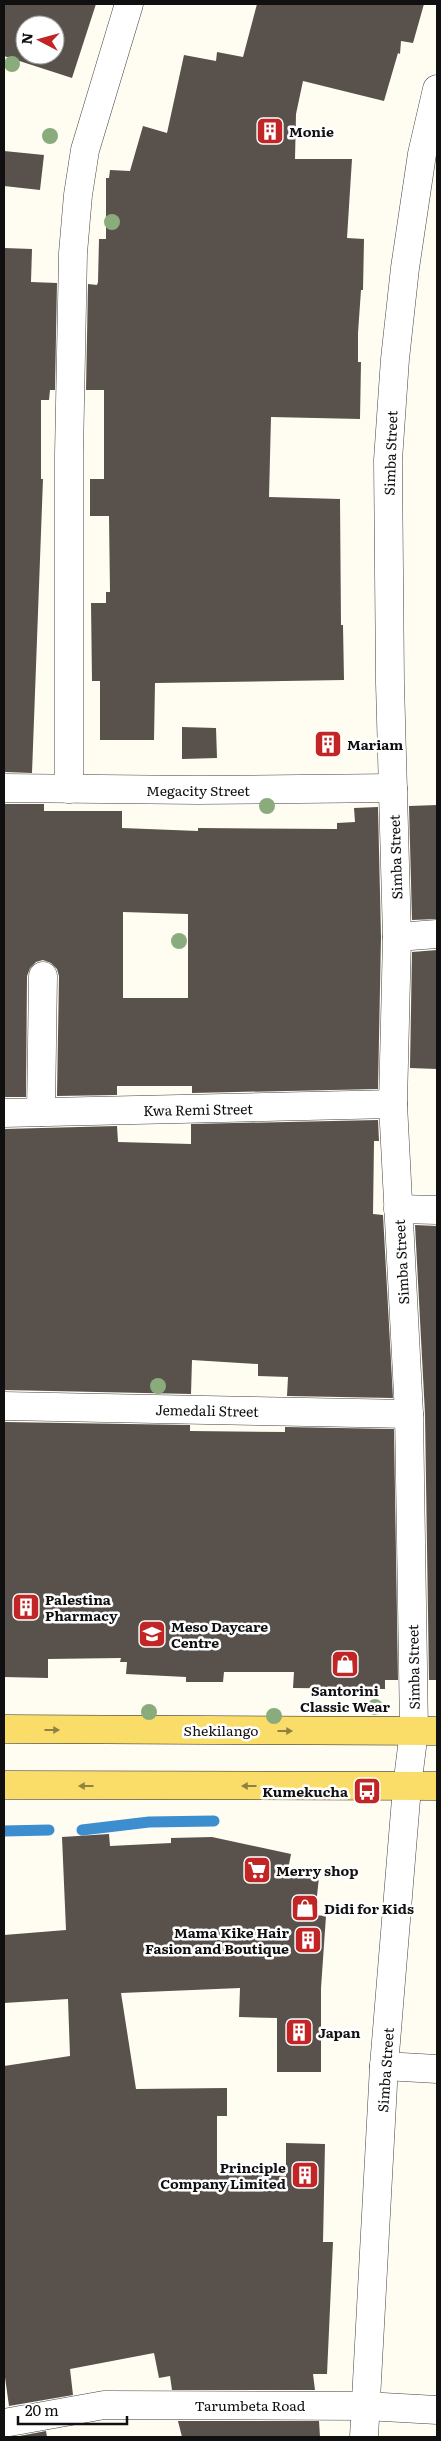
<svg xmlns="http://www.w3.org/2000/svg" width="441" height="2441" font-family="Literata,serif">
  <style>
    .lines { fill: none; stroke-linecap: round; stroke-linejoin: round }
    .stream { stroke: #3c8ecf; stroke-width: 11 }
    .building { fill: #59514c; fill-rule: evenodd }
    .minor-casing { stroke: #434343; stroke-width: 29 }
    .major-casing { stroke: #212121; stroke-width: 29 }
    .minor { stroke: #fff; stroke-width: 28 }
    .major { stroke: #f9dd68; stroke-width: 28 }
    .tree { fill: #8aac7d }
    .oneway { fill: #908140 }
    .labels { text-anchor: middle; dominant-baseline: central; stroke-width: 5; stroke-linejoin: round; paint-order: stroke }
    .poi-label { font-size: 14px; font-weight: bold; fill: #101010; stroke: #fff; text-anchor: start }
    .street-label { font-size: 14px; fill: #101010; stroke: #fff }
  </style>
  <rect width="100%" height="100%" fill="#fffdf2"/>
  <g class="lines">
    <!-- stream -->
    <g class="stream">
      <path d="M 82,1830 L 149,1822 L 214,1821"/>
      <path d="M 4,1831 L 49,1830"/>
    </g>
  </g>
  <!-- building -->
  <g class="building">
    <path d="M 4,4 L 96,4 L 72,78 L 4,56 ZM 25,25 L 55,25 L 55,55 L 25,55 Z"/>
    <path d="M 257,4 L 424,4 L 413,43 L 401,41 L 400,54 L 398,53 L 384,101 L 303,81 L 296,114 L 295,159 L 352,159 L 347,238 L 364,239 L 363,290 L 361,290 L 358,333 L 358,362 L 361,362 L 360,419 L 271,417 L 269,497 L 340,499 L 341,625 L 343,625 L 344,680 L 155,683 L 154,740 L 100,740 L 100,681 L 92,681 L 91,603 L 106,603 L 106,592 L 110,592 L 109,516 L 90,516 L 90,479 L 104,479 L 104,390 L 86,390 L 88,284 L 97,285 L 98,282 L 99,239 L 106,239 L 106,178 L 109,178 L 110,170 L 130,171 L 143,126 L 167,133 L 184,55 L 216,61 L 217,52 L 243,57 Z"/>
    <path d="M 4,151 L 44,155 L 40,190 L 4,186 Z"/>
    <path d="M 4,248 L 32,249 L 31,282 L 57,283 L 55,390 L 50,390 L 49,400 L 41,400 L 41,479 L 43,479 L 32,773 L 4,772 Z"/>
    <path d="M 182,727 L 216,728 L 217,758 L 182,759 Z"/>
    <path d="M 4,804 L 44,804 L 44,811 L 122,811 L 122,828 L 198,831 L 198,828 L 337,829 L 337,823 L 355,822 L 354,808 L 378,807 L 381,937 L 378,1089 L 192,1093 L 192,1086 L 117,1086 L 117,1095 L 57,1096 L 59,976 L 57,969 L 51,963 L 43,960 L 36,962 L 30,968 L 27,976 L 26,1097 L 4,1097 ZM 123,912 L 188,914 L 188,998 L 123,998 Z"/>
    <path d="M 437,805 L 437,919 L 412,920 L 409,806 Z"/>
    <path d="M 437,950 L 437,1069 L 410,1068 L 412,952 Z"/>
    <path d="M 378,1120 L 379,1141 L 374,1141 L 373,1214 L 383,1215 L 393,1398 L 287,1396 L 288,1377 L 258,1376 L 258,1364 L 192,1360 L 191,1394 L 4,1390 L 4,1129 L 117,1126 L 118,1142 L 191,1144 L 191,1124 Z"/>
    <path d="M 415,1225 L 437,1226 L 437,1680 L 429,1680 L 425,1414 Z"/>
    <path d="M 4,1422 L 190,1425 L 190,1431 L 285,1432 L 285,1427 L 394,1429 L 398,1680 L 385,1680 L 385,1689 L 293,1688 L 294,1672 L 224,1672 L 223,1682 L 186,1682 L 186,1677 L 126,1674 L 127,1662 L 120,1662 L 121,1658 L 48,1659 L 48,1678 L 4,1677 Z"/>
    <path d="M 109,1834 L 110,1846 L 171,1843 L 171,1838 L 212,1837 L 291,1854 L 287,1875 L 319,1877 L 315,1915 L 326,1916 L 321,1988 L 321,2072 L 277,2072 L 277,2018 L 239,2017 L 240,1988 L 121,1993 L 136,2089 L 227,2088 L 227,2116 L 217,2116 L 217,2173 L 286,2176 L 286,2143 L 325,2144 L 323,2242 L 333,2242 L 327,2374 L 313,2374 L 315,2390 L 172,2390 L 170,2376 L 159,2378 L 154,2353 L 70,2369 L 73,2395 L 9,2406 L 4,2370 L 4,2066 L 70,2056 L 68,1999 L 4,2003 L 4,1935 L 66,1930 L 62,1837 Z"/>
    <path d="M 178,2421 L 319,2421 L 320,2437 L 182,2437 Z"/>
    <path d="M 46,2431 L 47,2437 L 14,2437 Z"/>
  </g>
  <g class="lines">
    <!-- minor casing -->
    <g class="minor-casing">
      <g id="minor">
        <path d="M 4,788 L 198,790 L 393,788"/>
        <path d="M 69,789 L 69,454 L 73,253 L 78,195 L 85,150 L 129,4"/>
        <path d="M 397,937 L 437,934"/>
        <path d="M 41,1112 L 43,976"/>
        <path d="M 4,1113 L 393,1104"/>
        <path d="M 398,1209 L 437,1210"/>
        <path d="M 4,1406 L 409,1414"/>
        <path d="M 384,2066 L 437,2069"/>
        <path d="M 4,2423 L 104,2405 L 365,2406 L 437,2410"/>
        <path d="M 364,2437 L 384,2066 L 407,1787 L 414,1731 L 409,1414 L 393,1104 L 397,937 L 390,683 L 388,460 L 395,359 L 405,268 L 422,154 L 437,89"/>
      </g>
    </g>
    <!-- major casing -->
    <g class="major-casing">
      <g id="major">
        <path d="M 4,1729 L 437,1731"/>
        <path d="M 4,1785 L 437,1786"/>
      </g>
    </g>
    <!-- minor -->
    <use href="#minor" class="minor"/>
    <!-- major -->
    <use href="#major" class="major"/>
  </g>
  <!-- trees -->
  <g class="tree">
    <circle cx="12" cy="64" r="8"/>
    <circle cx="50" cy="136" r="8"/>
    <circle cx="112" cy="222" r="8"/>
    <circle cx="267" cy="806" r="8"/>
    <circle cx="179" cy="941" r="8"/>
    <circle cx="158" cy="1386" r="8"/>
    <circle cx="375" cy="1707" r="8"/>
    <circle cx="149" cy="1712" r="8"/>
    <circle cx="274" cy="1716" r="8"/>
  </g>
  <!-- one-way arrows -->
  <defs><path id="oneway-solid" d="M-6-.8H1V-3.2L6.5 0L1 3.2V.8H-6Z" transform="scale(1.25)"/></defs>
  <g class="oneway">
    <use href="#oneway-solid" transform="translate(52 1730)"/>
    <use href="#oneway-solid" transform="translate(285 1731)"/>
    <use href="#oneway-solid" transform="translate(86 1786) rotate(-180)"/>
    <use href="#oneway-solid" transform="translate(249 1786) rotate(-180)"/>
  </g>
  <!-- icons -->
  <defs>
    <g id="building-square" transform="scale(1.4375)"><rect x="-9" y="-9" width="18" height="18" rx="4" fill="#c22525" stroke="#fff"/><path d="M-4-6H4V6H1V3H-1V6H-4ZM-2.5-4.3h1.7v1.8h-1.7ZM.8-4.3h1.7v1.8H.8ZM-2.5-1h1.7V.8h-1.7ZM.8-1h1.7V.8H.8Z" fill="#fff"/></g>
    <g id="school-square" transform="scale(1.4375)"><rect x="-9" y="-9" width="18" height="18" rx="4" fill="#c22525" stroke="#fff"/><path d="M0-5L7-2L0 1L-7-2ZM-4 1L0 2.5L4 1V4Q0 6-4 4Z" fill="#fff"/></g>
    <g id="shop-square" transform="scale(1.4375)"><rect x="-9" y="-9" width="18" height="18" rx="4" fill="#c22525" stroke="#fff"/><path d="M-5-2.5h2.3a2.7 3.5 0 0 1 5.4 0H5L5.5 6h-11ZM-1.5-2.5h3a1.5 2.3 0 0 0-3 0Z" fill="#fff"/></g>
    <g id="bus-square" transform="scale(1.4375)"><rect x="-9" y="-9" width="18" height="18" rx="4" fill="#c22525" stroke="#fff"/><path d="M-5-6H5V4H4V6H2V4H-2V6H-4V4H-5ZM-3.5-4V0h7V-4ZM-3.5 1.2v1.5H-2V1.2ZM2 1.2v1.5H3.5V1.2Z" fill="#fff"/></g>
    <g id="supermarket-square" transform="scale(1.4375)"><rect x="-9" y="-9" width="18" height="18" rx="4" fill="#c22525" stroke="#fff"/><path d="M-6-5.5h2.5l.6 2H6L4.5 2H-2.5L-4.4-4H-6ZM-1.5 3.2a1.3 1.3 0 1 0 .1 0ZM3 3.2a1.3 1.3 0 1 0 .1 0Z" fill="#fff"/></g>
  </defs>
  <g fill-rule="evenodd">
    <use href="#building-square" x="270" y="131"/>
    <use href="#building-square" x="328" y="744"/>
    <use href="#building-square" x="26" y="1607"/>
    <use href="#school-square" x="152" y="1634"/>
    <use href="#shop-square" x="345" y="1664"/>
    <use href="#bus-square" x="367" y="1791"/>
    <use href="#supermarket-square" x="257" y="1870"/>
    <use href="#shop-square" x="305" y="1908"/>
    <use href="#building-square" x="308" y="1940"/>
    <use href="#building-square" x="299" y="2032"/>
    <use href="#building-square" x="305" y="2175"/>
  </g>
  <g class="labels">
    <!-- poi labels -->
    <g class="poi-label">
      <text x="289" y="131">Monie</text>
      <text x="347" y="744">Mariam</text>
      <text x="45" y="1599">Palestina<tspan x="45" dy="16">Pharmacy</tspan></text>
      <text x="171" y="1626">Meso Daycare<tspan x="171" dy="16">Centre</tspan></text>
      <text x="345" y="1690" text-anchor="middle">Santorini<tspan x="345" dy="16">Classic Wear</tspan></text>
      <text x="348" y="1791" text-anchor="end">Kumekucha</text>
      <text x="276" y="1870">Merry shop</text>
      <text x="324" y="1908">Didi for Kids</text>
      <text x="289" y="1932" text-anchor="end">Mama Kike Hair<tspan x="289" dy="16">Fasion and Boutique</tspan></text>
      <text x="318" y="2032">Japan</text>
      <text x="286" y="2167" text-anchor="end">Principle<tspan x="286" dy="16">Company Limited</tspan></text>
    </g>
    <!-- street labels -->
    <g class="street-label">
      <text transform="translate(390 453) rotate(-88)">Simba Street</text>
      <text x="198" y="790">Megacity Street</text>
      <text transform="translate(395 857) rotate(-92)">Simba Street</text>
      <text transform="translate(198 1109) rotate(-1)">Kwa Remi Street</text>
      <text transform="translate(401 1262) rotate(-93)">Simba Street</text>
      <text transform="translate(207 1410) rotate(1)">Jemedali Street</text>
      <text transform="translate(413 1667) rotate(-91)">Simba Street</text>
      <text x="221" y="1730">Shekilango</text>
      <text transform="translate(385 2070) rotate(-86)">Simba Street</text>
      <text x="250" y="2405">Tarumbeta Road</text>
    </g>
  </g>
  <!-- border -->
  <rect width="441" height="2441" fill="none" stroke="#101010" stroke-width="10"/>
  <!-- north arrow -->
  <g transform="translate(40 40) rotate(276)"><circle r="24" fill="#ffffff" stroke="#9f9f9f"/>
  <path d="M0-4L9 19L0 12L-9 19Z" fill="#c22525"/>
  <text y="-8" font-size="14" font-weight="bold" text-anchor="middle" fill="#101010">N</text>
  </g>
  <!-- scale -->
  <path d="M18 2416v8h109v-8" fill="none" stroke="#101010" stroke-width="2.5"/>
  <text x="25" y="2416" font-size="15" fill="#101010" stroke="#ffffff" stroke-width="4" paint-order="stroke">20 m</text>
</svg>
